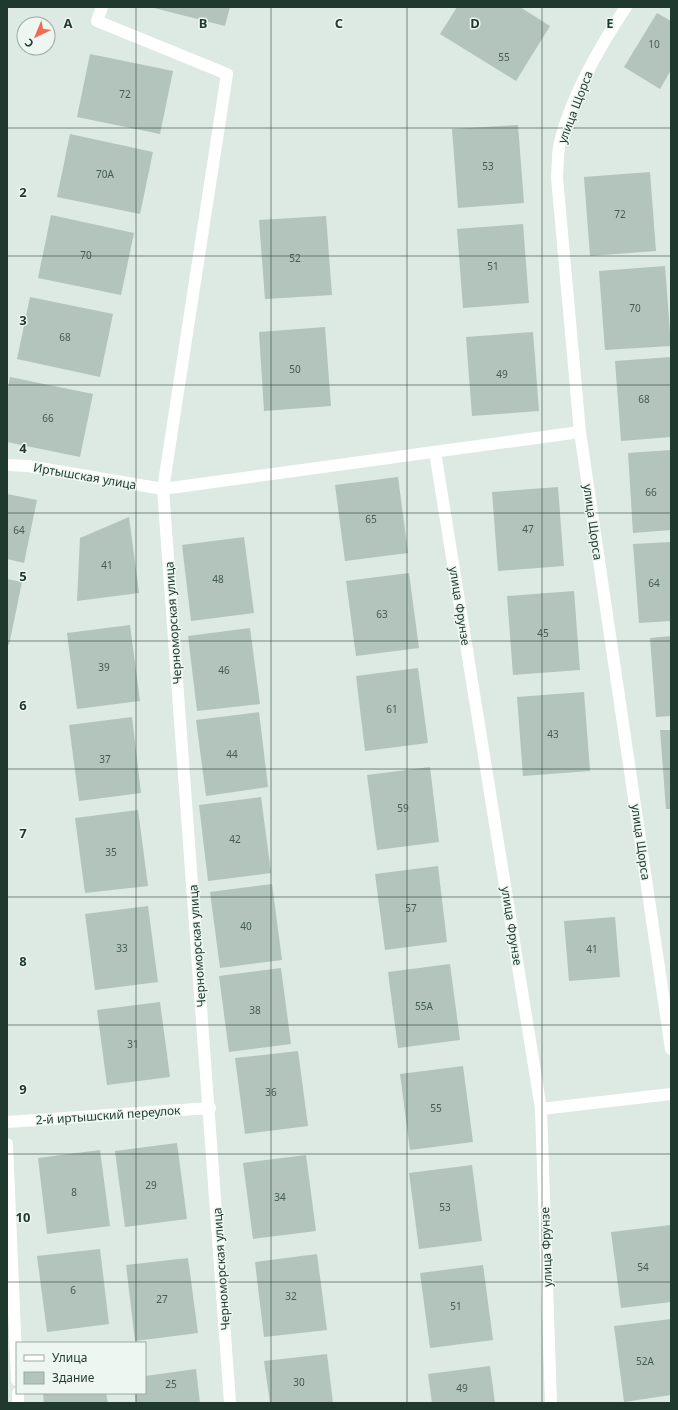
<svg xmlns="http://www.w3.org/2000/svg" width="678" height="1410" font-family="'Noto Sans',sans-serif">
  <style>
    .building { fill: #b2c4bb }
    .lines { fill: none; stroke-linecap: round; stroke-linejoin: round }
    .minor { stroke: #fff; stroke-width: 12 }
    .grid { fill: none; stroke: #1f392f; stroke-width: 1; stroke-opacity: 0.55 }
    .labels { text-anchor: middle; dominant-baseline: central; stroke-width: 3; stroke-linejoin: round; paint-order: stroke }
    .number-label { font-size: 10px; fill: #445c52 }
    .street-label { font-size: 12px; fill: #1f392f; stroke: #edf6f1 }
    .grid-label { font-size: 13px; text-anchor: middle; font-weight: bold; fill: #1f392f; stroke: #edf6f1; stroke-width: 3; stroke-linejoin: round; paint-order: stroke }
  </style>
  <rect width="100%" height="100%" fill="#dde9e3"/>
  <!-- building -->
  <g class="building">
    <path d="M 150,7 L 230,7 L 225,26 Z"/>
    <path d="M 457,7 L 520,7 L 550,26 L 516,81 L 440,34 Z"/>
    <path d="M 657,13 L 671,21 L 671,70 L 660,89 L 624,67 Z"/>
    <path d="M 90,54 L 173,71 L 160,134 L 77,117 Z"/>
    <path d="M 518,125 L 524,203 L 458,208 L 452,129 Z"/>
    <path d="M 70,134 L 153,152 L 140,214 L 57,197 Z"/>
    <path d="M 650,172 L 656,251 L 590,256 L 584,177 Z"/>
    <path d="M 51,215 L 134,233 L 121,295 L 38,278 Z"/>
    <path d="M 326,216 L 332,295 L 265,299 L 259,220 Z"/>
    <path d="M 523,224 L 529,303 L 463,308 L 457,229 Z"/>
    <path d="M 665,266 L 671,346 L 605,350 L 599,271 Z"/>
    <path d="M 30,297 L 113,314 L 100,377 L 17,359 Z"/>
    <path d="M 325,327 L 331,406 L 264,411 L 259,332 Z"/>
    <path d="M 533,332 L 539,411 L 472,416 L 466,337 Z"/>
    <path d="M 671,357 L 671,437 L 621,441 L 615,361 Z"/>
    <path d="M 10,377 L 93,394 L 80,457 L 7,442 L 7,393 Z"/>
    <path d="M 671,450 L 671,530 L 633,533 L 628,453 Z"/>
    <path d="M 398,477 L 408,553 L 345,561 L 335,485 Z"/>
    <path d="M 558,487 L 564,566 L 498,571 L 492,492 Z"/>
    <path d="M 7,494 L 37,500 L 24,563 L 7,559 Z"/>
    <path d="M 129,517 L 139,593 L 77,601 L 80,538 Z"/>
    <path d="M 244,537 L 254,613 L 191,621 L 182,545 Z"/>
    <path d="M 671,542 L 671,621 L 639,623 L 633,544 Z"/>
    <path d="M 409,573 L 419,648 L 356,656 L 346,581 Z"/>
    <path d="M 7,579 L 22,582 L 9,645 L 7,644 Z"/>
    <path d="M 574,591 L 580,670 L 513,675 L 507,596 Z"/>
    <path d="M 130,625 L 140,701 L 77,709 L 67,633 Z"/>
    <path d="M 250,628 L 260,704 L 197,711 L 188,636 Z"/>
    <path d="M 671,636 L 671,716 L 656,717 L 650,638 Z"/>
    <path d="M 418,668 L 428,743 L 365,751 L 356,676 Z"/>
    <path d="M 584,692 L 590,771 L 523,776 L 517,697 Z"/>
    <path d="M 259,712 L 268,787 L 206,796 L 196,720 Z"/>
    <path d="M 132,717 L 141,793 L 79,801 L 69,725 Z"/>
    <path d="M 660,730 L 671,730 L 671,809 L 666,809 Z"/>
    <path d="M 430,767 L 439,842 L 377,850 L 367,775 Z"/>
    <path d="M 261,797 L 271,873 L 208,881 L 199,805 Z"/>
    <path d="M 138,810 L 148,886 L 85,893 L 75,818 Z"/>
    <path d="M 438,866 L 447,942 L 385,950 L 375,874 Z"/>
    <path d="M 272,884 L 282,960 L 220,968 L 210,892 Z"/>
    <path d="M 148,906 L 158,982 L 95,990 L 85,914 Z"/>
    <path d="M 615,917 L 620,977 L 569,981 L 564,921 Z"/>
    <path d="M 450,964 L 460,1040 L 398,1048 L 388,972 Z"/>
    <path d="M 281,968 L 291,1044 L 229,1052 L 219,976 Z"/>
    <path d="M 160,1002 L 170,1077 L 107,1085 L 97,1010 Z"/>
    <path d="M 298,1051 L 308,1126 L 245,1134 L 235,1058 Z"/>
    <path d="M 463,1066 L 473,1142 L 410,1150 L 400,1074 Z"/>
    <path d="M 177,1143 L 187,1219 L 125,1227 L 115,1151 Z"/>
    <path d="M 100,1150 L 110,1226 L 47,1234 L 38,1158 Z"/>
    <path d="M 306,1155 L 316,1231 L 253,1239 L 243,1163 Z"/>
    <path d="M 472,1165 L 482,1241 L 419,1249 L 409,1173 Z"/>
    <path d="M 671,1225 L 671,1302 L 621,1308 L 611,1232 Z"/>
    <path d="M 100,1249 L 109,1324 L 47,1332 L 37,1256 Z"/>
    <path d="M 317,1254 L 327,1330 L 264,1337 L 255,1262 Z"/>
    <path d="M 188,1258 L 198,1333 L 135,1341 L 126,1265 Z"/>
    <path d="M 483,1265 L 493,1340 L 430,1348 L 420,1273 Z"/>
    <path d="M 671,1319 L 671,1395 L 624,1402 L 614,1326 Z"/>
    <path d="M 327,1354 L 333,1403 L 270,1403 L 264,1361 Z"/>
    <path d="M 490,1366 L 495,1403 L 432,1403 L 428,1374 Z"/>
    <path d="M 196,1369 L 200,1403 L 136,1403 L 135,1393 L 145,1393 L 145,1376 Z"/>
    <path d="M 43,1393 L 106,1393 L 108,1403 L 44,1403 Z"/>
  </g>
  <g class="lines">
    <!-- minor -->
    <g class="minor">
      <path d="M 102,7 L 97,21 L 227,74 L 163,489 L 230,1403"/>
      <path d="M 626,7 C 600,46 573,93 561,138 C 557,150 558,165 557,178 L 580,432 L 671,1049"/>
      <path d="M 435,452 L 541,1109 L 551,1403"/>
      <path d="M 7,465 L 28,466 L 163,489 L 580,432"/>
      <path d="M 541,1109 L 671,1094"/>
      <path d="M 7,1122 L 210,1108"/>
      <path d="M 7,1144 L 17,1380"/>
      <path d="M 18,1393 L 18,1403"/>
    </g>
  </g>
  <!-- grid -->
  <path class="grid" d="M 136,7 L 136,1343M 271,7 L 271,1403M 407,7 L 407,1403M 542,7 L 542,1403M 7,128 L 671,128M 7,256 L 671,256M 7,385 L 671,385M 7,513 L 671,513M 7,641 L 671,641M 7,769 L 671,769M 7,897 L 671,897M 7,1025 L 671,1025M 7,1154 L 671,1154M 7,1282 L 671,1282M 136,1393 L 136,1403"/>
  <g class="labels">
    <!-- number labels -->
    <g class="number-label">
      <text x="654" y="44">10</text>
      <text x="504" y="57">55</text>
      <text x="125" y="94">72</text>
      <text x="488" y="166">53</text>
      <text x="105" y="174">70А</text>
      <text x="620" y="214">72</text>
      <text x="86" y="255">70</text>
      <text x="295" y="258">52</text>
      <text x="493" y="266">51</text>
      <text x="635" y="308">70</text>
      <text x="65" y="337">68</text>
      <text x="295" y="369">50</text>
      <text x="502" y="374">49</text>
      <text x="644" y="399">68</text>
      <text x="48" y="418">66</text>
      <text x="651" y="492">66</text>
      <text x="371" y="519">65</text>
      <text x="528" y="529">47</text>
      <text x="19" y="530">64</text>
      <text x="107" y="565">41</text>
      <text x="218" y="579">48</text>
      <text x="654" y="583">64</text>
      <text x="382" y="614">63</text>
      <text x="543" y="633">45</text>
      <text x="104" y="667">39</text>
      <text x="224" y="670">46</text>
      <text x="392" y="709">61</text>
      <text x="553" y="734">43</text>
      <text x="232" y="754">44</text>
      <text x="105" y="759">37</text>
      <text x="403" y="808">59</text>
      <text x="235" y="839">42</text>
      <text x="111" y="852">35</text>
      <text x="411" y="908">57</text>
      <text x="246" y="926">40</text>
      <text x="122" y="948">33</text>
      <text x="592" y="949">41</text>
      <text x="424" y="1006">55А</text>
      <text x="255" y="1010">38</text>
      <text x="133" y="1044">31</text>
      <text x="271" y="1092">36</text>
      <text x="436" y="1108">55</text>
      <text x="151" y="1185">29</text>
      <text x="74" y="1192">8</text>
      <text x="280" y="1197">34</text>
      <text x="445" y="1207">53</text>
      <text x="643" y="1267">54</text>
      <text x="73" y="1290">6</text>
      <text x="291" y="1296">32</text>
      <text x="162" y="1299">27</text>
      <text x="456" y="1306">51</text>
      <text x="645" y="1361">52А</text>
      <text x="299" y="1382">30</text>
      <text x="171" y="1384">25</text>
      <text x="462" y="1388">49</text>
    </g>
    <!-- street labels -->
    <g class="street-label">
      <text transform="translate(575 107) rotate(-69)">улица Щорса</text>
      <text transform="translate(85 476) rotate(10)">Иртышская улица</text>
      <text transform="translate(593 522) rotate(82)">улица Щорса</text>
      <text transform="translate(460 606) rotate(81)">улица Фрунзе</text>
      <text transform="translate(173 623) rotate(-94)">Черноморская улица</text>
      <text transform="translate(641 842) rotate(82)">улица Щорса</text>
      <text transform="translate(512 926) rotate(81)">улица Фрунзе</text>
      <text transform="translate(197 946) rotate(-94)">Черноморская улица</text>
      <text transform="translate(108 1115) rotate(-4)">2-й иртышский переулок</text>
      <text transform="translate(546 1247) rotate(-92)">улица Фрунзе</text>
      <text transform="translate(221 1269) rotate(-94)">Черноморская улица</text>
    </g>
  </g>
  <g class="grid-label">
    <text x="68" y="28">A</text>
    <text x="203" y="28">B</text>
    <text x="339" y="28">C</text>
    <text x="475" y="28">D</text>
    <text x="610" y="28">E</text>
    <text x="23" y="197">2</text>
    <text x="23" y="325">3</text>
    <text x="23" y="453">4</text>
    <text x="23" y="581">5</text>
    <text x="23" y="710">6</text>
    <text x="23" y="838">7</text>
    <text x="23" y="966">8</text>
    <text x="23" y="1094">9</text>
    <text x="23" y="1222">10</text>
  </g>
  <!-- border -->
  <rect width="678" height="1410" fill="none" stroke="#1f392f" stroke-width="16"/>
  <!-- legend -->
  <rect x="16" y="1342" width="130" height="52" fill="#edf6f1" stroke="#9baaa3"/>
  <rect x="24" y="1355" width="20" height="6" fill="#ffffff" stroke="#9baaa3"/>
  <text x="52" y="1362" font-size="12" fill="#1f392f">Улица</text>
  <rect x="24" y="1372" width="20" height="12" fill="#b2c4bb" stroke="#9baaa3"/>
  <text x="52" y="1382" font-size="12" fill="#1f392f">Здание</text>
  <!-- north arrow -->
  <g transform="translate(36 36) rotate(224)"><circle r="19" fill="#edf6f1" stroke="#9baaa3"/>
  <path d="M0-3L7 15L0 10L-7 15Z" fill="#f36a51"/>
  <text y="-6" font-size="11" font-weight="bold" text-anchor="middle" fill="#1f392f">С</text>
  </g>
</svg>
